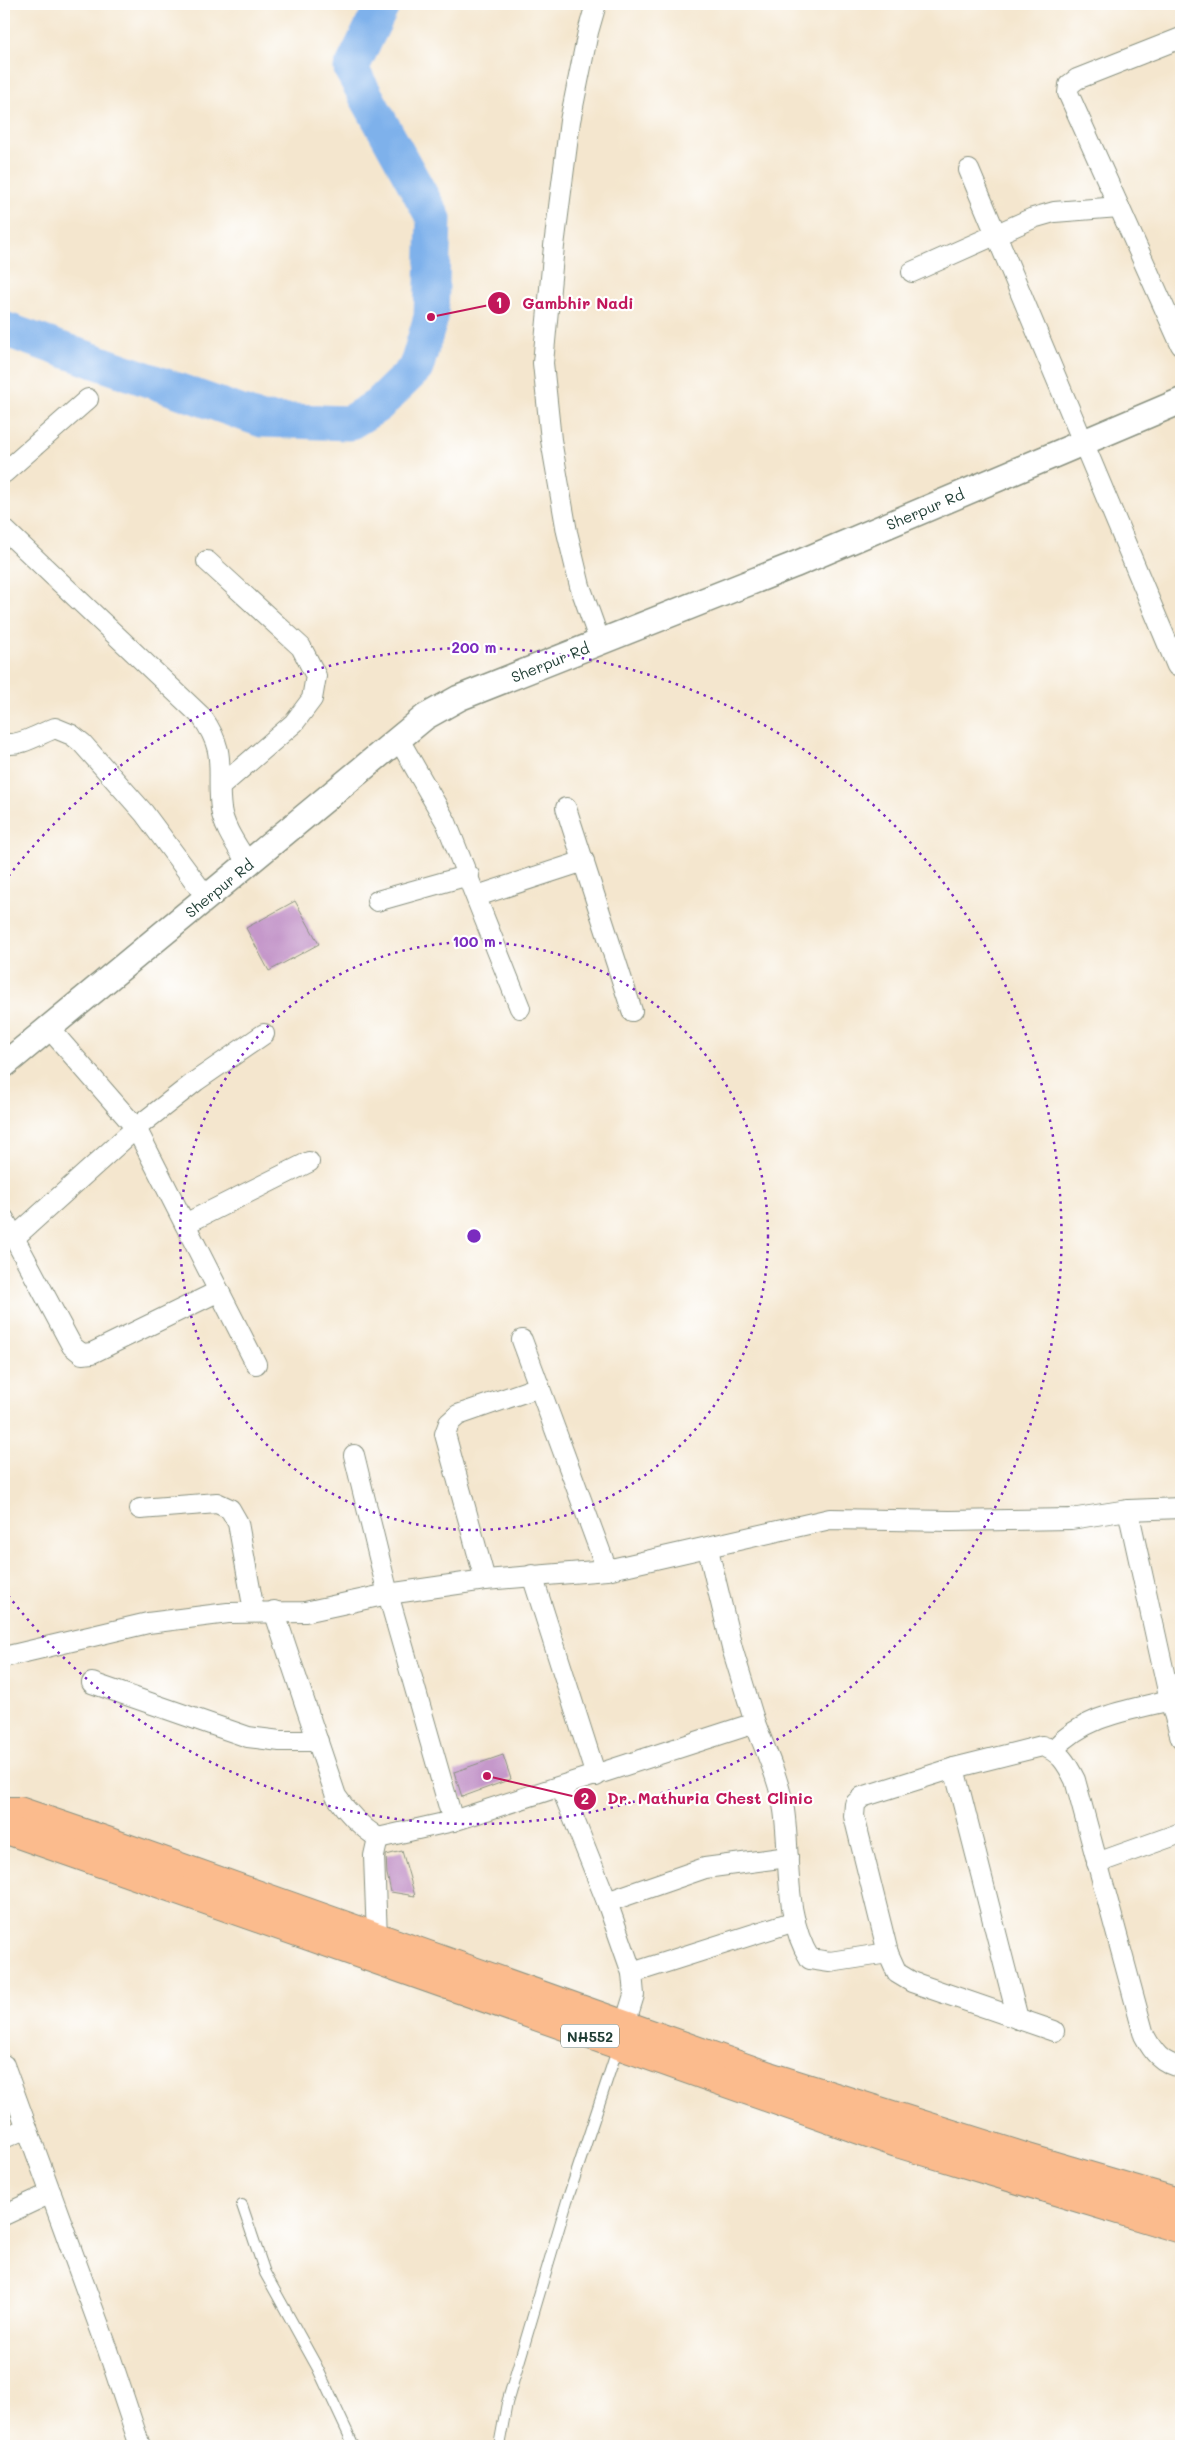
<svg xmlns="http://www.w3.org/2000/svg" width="1185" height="2450" font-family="Mali,sans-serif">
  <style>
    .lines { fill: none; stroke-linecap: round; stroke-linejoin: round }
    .river { stroke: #7eb1eb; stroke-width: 35 }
    .building { fill: #c598ca }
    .service-casing { stroke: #8a9281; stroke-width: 12 }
    .minor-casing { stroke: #8a9281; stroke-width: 22 }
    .tertiary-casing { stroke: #8a9281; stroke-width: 28 }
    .trunk-casing { stroke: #8a9281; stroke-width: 30 }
    .service { stroke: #fff; stroke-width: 10 }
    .minor { stroke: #fff; stroke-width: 20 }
    .tertiary { stroke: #fff; stroke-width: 25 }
    .trunk { stroke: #fbbb8d; stroke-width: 28 }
    .ring { fill: none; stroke: #7b2cbf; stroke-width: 2.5; stroke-dasharray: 2.5 5 }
    .labels { text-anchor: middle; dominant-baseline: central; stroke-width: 4.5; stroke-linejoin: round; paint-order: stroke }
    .shield { fill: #fff; stroke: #627771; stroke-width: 1 }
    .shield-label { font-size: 14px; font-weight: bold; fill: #1f3d34 }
    .street-label { font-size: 15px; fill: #1f3d34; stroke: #fff }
    .centre { fill: #7b2cbf; stroke: #fff; stroke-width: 2.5 }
    .ring-label { font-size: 15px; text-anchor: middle; font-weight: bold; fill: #7b2cbf; stroke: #fff; stroke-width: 4.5; stroke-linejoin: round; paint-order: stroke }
    .leader { fill: none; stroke: #c2185b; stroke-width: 2 }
    .callout-dot { fill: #c2185b; stroke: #fff; stroke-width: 2 }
    .mark-label { font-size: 15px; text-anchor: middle; font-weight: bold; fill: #fff }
    .callout-label { font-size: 16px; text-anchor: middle; font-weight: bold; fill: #c2185b; stroke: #fff; stroke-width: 4.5; stroke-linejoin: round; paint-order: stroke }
  </style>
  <rect width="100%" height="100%" fill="#fff"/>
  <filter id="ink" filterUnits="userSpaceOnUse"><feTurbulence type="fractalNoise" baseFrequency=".02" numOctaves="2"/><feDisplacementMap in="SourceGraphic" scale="10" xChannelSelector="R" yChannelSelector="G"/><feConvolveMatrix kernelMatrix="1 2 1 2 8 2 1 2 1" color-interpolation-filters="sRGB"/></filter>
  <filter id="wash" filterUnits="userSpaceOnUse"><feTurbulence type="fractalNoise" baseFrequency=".0096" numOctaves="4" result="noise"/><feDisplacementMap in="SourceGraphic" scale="20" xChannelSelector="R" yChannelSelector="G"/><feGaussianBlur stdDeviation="1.12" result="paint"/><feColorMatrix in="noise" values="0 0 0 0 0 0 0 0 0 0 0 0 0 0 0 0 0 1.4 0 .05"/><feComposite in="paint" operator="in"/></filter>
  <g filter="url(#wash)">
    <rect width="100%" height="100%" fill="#f4e6ce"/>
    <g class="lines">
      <!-- river -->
      <path class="river" d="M 4,329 L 262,420 L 349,423 L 377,406 L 416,368 L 431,317 L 434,219 L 351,69 L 383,4"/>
    </g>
    <g id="blocks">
      <!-- building -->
      <g class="building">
        <path d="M 295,901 L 319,944 L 269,971 L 246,928 Z"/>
        <path d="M 503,1755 L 511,1779 L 462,1797 L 454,1772 Z"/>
        <path d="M 402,1851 L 415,1896 L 391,1892 L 387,1874 L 386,1855 Z"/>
      </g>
    </g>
  </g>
  <g filter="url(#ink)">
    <use href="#blocks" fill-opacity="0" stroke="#8a9281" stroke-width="1"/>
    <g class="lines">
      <!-- service casing -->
      <g class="service-casing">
        <g id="service">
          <path d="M 242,2205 L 265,2273 L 317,2367 L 354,2446"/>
          <path d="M 499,2446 L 507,2403 L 567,2201 L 618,2047"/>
        </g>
      </g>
      <!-- minor casing -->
      <g class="minor-casing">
        <g id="minor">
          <path d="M 596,4 L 588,32 L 570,121 L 554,246 L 543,363 L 551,440 L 567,532 L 580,586 L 600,642"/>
          <path d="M 1181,38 L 1077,79 L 1069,85 L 1068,93 L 1181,345"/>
          <path d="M 969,170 L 1177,666"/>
          <path d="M 912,272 L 1033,218 L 1054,212 L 1119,207"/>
          <path d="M 4,473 L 88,399"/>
          <path d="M 4,529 L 202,717 C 228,754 216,769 221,809 C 224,829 238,847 248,864"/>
          <path d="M 207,561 L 301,647 L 316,676 L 312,699 L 294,723 L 221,786"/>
          <path d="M 398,738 L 446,822 L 520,1008"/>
          <path d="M 4,743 C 18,748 41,733 55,728 L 72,735 L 82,743 L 144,813 L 207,898"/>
          <path d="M 566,808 L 632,1011"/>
          <path d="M 477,896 L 584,861"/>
          <path d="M 377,901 L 469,875"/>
          <path d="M 49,1028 L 136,1128 L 256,1364"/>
          <path d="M 4,1219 L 72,1346 L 82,1354 L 92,1353 L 219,1291"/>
          <path d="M 185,1224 L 309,1162"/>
          <path d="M 15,1237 L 136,1128 L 196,1081 L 264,1034"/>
          <path d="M 522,1340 L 607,1570"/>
          <path d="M 354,1455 L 388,1594 L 453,1821 L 378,1838 L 374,1856 L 377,1938"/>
          <path d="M 140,1509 L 217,1503 L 230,1509 L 238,1523 L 254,1611"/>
          <path d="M 1128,1510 L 1170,1700 L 1181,1738"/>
          <path d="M 532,1575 L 596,1776"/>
          <path d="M 485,1580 L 445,1434 L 449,1423 L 458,1415 L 539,1387"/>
          <path d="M 274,1611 L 336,1796 C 348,1814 360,1826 378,1838"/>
          <path d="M 4,1657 L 148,1623 L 228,1613 L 305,1612 L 388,1594 L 485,1580 L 607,1570 L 830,1519 L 950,1521 L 1071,1519 L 1128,1510 L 1181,1508"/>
          <path d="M 92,1683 L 248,1737 L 280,1741 L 318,1741"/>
          <path d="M 755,1723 C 766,1752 779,1779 784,1810 C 791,1858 783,1916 810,1959 L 830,1962 L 888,1953"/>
          <path d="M 1054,1749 C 1086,1715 1126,1711 1170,1700"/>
          <path d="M 954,1768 L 1018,2019"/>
          <path d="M 561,1787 L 607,1902 L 632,1973 L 634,1995 L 625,2024"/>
          <path d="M 453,1821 L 755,1723 L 732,1648 L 708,1549"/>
          <path d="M 1097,1863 L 1181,1833"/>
          <path d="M 607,1902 L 705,1868 L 788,1857"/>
          <path d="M 632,1973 L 795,1921"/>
          <path d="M 1054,2031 L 912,1982 L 897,1973 L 888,1953 L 854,1816 L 855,1804 L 862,1797 L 954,1768 L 1042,1746 C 1060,1751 1067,1764 1075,1780 L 1144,2035 C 1153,2052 1161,2063 1181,2067"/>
          <path d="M 4,2065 L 108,2350 L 140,2446"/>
          <path d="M 4,2138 L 27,2128"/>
          <path d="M 4,2215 L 51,2193"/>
        </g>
      </g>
      <!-- tertiary casing -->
      <g class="tertiary-casing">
        <path id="tertiary" d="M 4,1065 L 425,717 L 459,698 L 794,565 L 1181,401"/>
      </g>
      <!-- trunk casing -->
      <g class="trunk-casing">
        <g id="trunk">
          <path d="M 4,1811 L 19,1811 L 104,1840 L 769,2076 L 1028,2158 L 1181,2203"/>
          <path d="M 4,1826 L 10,1831 L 897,2143 L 1181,2229"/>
        </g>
      </g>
      <!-- service -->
      <use href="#service" class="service"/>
      <!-- minor -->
      <use href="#minor" class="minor"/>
      <!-- tertiary -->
      <use href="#tertiary" class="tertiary"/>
      <!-- trunk -->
      <use href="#trunk" class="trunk"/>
    </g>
  </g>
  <!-- distance rings -->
  <g class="ring">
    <circle cx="474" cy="1236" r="294"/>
    <path d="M4 882A588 588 0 1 1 4 1590"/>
  </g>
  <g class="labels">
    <!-- shield labels -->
    <rect class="shield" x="561" y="2024.5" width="58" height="23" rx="4"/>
    <g class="shield-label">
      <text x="590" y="2036">NH552</text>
    </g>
    <!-- street labels -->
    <g class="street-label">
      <text transform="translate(925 509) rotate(-23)">Sherpur Rd</text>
      <text transform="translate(550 662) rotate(-22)">Sherpur Rd</text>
      <text transform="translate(219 888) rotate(-39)">Sherpur Rd</text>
    </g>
  </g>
  <circle cx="474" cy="1236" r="8" class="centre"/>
  <g class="ring-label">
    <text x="474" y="653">200 m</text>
    <text x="474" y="947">100 m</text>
  </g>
  <!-- callouts -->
  <path class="leader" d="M431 317L499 303M487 1776L585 1799"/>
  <g class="callout-dot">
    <circle cx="431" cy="317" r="5"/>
    <circle cx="487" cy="1776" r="5"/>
    <circle cx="499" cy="303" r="12"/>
    <circle cx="585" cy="1799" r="12"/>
  </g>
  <g class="mark-label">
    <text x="499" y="308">1</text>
    <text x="585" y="1804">2</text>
  </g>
  <g class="callout-label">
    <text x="578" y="309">Gambhir Nadi</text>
    <text x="710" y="1804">Dr. Mathuria Chest Clinic</text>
  </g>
  <!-- margin -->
  <rect width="1185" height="2450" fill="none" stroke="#fff" stroke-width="20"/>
</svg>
